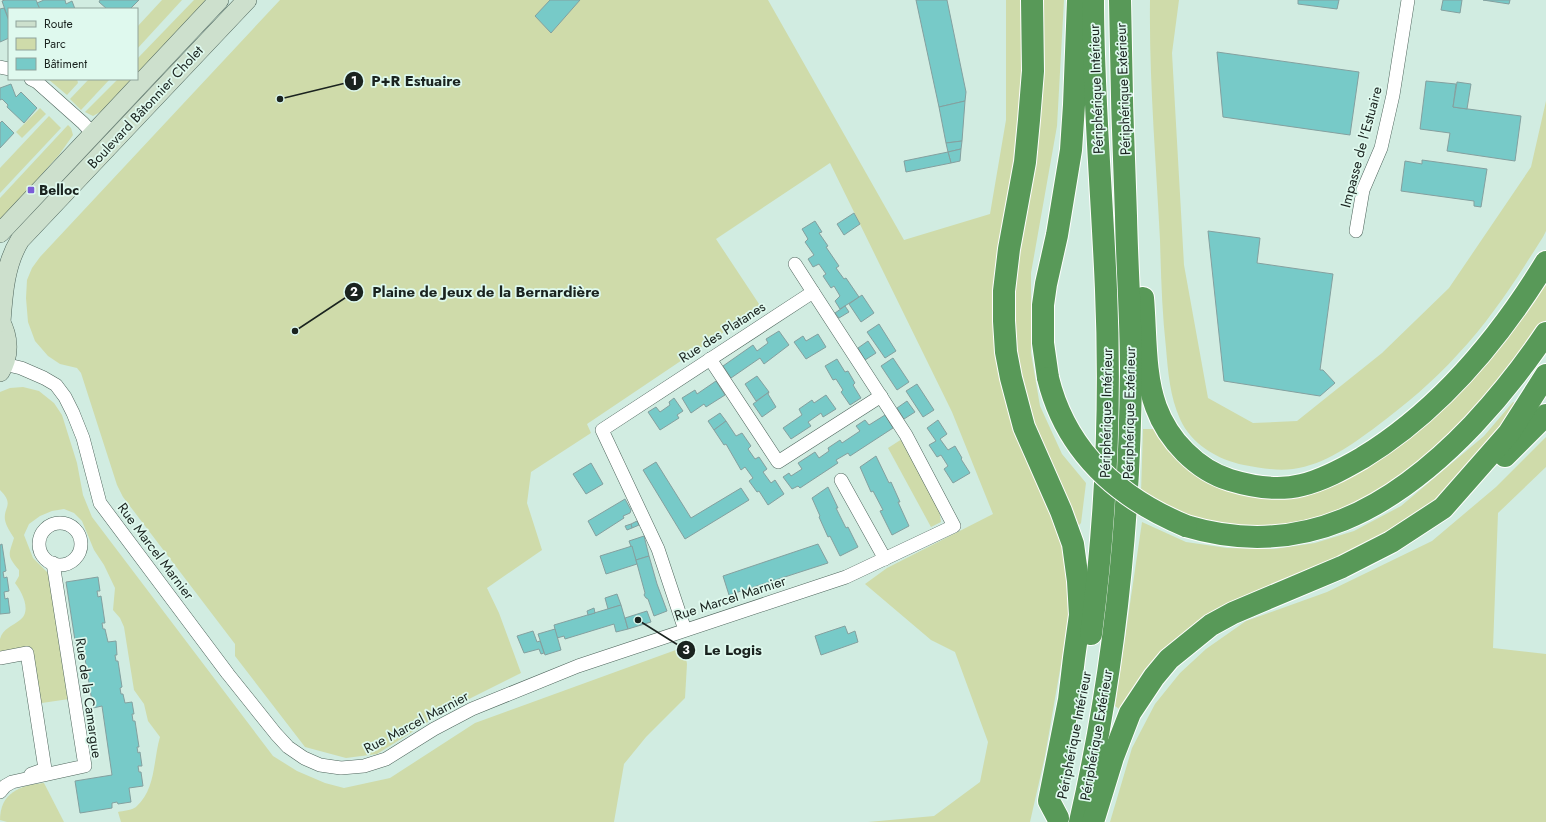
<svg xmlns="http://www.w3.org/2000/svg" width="1546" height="822" font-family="Jost,sans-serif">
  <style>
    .green { fill: #cfdbaa }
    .building { fill: #77cac8; stroke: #84a09f }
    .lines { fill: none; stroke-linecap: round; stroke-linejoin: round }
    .street-casing { stroke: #4e655c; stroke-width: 14 }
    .secondary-casing { stroke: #4e655c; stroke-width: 20 }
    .highway-casing { stroke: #fff; stroke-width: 24 }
    .street { stroke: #fff; stroke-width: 13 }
    .secondary { stroke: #cde0cd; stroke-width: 19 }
    .highway { stroke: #589958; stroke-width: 22 }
    .highway-bridge-casing { stroke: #fff; stroke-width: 24; stroke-linecap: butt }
    .highway-bridge { stroke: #589958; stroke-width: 22 }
    .poi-dot { fill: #7b5cd7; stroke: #dff9ee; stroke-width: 1.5 }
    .labels { text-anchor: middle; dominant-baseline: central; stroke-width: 3.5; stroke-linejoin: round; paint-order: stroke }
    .street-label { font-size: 14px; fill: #1a231f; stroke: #dff9ee }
    .poi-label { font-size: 14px; font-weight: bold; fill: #1a231f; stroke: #dff9ee; text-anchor: start }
    .leader { fill: none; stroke: #1a231f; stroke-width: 1.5 }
    .callout-dot { fill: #1a231f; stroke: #dff9ee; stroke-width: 1.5 }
    .mark-label { font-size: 12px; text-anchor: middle; font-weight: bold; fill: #fff }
    .callout-label { font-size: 15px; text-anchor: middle; font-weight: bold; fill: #1a231f; stroke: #dff9ee; stroke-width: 3.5; stroke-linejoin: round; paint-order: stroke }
  </style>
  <rect width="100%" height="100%" fill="#d1ece1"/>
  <!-- green -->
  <g class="green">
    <path d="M 162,0 L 182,0 L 137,49 L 137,27 Z"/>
    <path d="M 194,0 L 209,0 L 137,75 L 137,59 Z"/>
    <path d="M 280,0 L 768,0 L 904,240 L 990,214 L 1006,120 L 1006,0 L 1064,0 L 1057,126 L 1031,273 L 1031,353 L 1040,406 L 1062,454 L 1086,483 L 1081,523 L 1063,543 L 1070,580 L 1069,618 L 1045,756 L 1030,822 L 868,822 L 934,816 L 980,782 L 988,742 L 955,652 L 931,640 L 865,584 L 887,568 L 993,514 L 952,412 L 830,163 L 716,239 L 761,307 L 587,424 L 591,433 L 531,472 L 527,503 L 542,550 L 487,588 L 499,613 L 521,673 L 447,710 L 377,754 L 346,758 L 305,747 L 235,656 L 235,644 L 123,497 L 117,485 L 81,373 L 77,368 L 60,364 L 48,356 L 35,341 L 28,322 L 26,298 L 27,280 L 32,268 L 40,257 Z"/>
    <path d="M 1150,0 L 1179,0 L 1172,53 L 1184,265 L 1208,398 L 1253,423 L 1297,421 L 1382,353 L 1449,288 L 1531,167 L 1546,101 L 1546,231 L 1543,237 C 1517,278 1491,319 1458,354 C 1434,381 1406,404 1377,426 C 1353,444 1324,465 1293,469 C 1276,471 1260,468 1244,465 C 1218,460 1191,444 1180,419 C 1170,397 1168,372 1166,348 C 1162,312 1161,276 1160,240 C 1156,160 1149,80 1150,0 Z"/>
    <path d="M 48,79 L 77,79 L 78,83 L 67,95 Z"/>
    <path d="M 89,79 L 110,79 L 81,110 L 70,99 Z"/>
    <path d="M 118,79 L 133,79 L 102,111 L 93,116 L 85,112 Z"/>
    <path d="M 40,108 L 46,114 L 22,138 L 16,132 Z"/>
    <path d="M 49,116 L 61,128 L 0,193 L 0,168 Z"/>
    <path d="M 68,125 L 71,128 L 73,135 L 59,155 L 0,221 L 0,198 Z"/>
    <path d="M 1546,272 L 1546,320 L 1508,372 L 1458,427 L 1406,478 L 1351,509 L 1294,525 L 1239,527 L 1190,520 L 1141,493 L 1143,429 L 1158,429 L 1260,494 L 1382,453 Z"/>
    <path d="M 23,387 L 39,391 L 54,403 L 62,415 L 77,463 L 83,495 L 92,517 L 273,756 L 297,771 L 325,783 L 344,788 L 390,778 L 475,723 L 684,647 L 687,664 L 685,698 L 646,737 L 624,764 L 614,822 L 121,822 L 118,812 C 123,811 132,810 136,807 C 156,789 153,761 160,737 L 148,721 L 144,704 L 134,690 L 124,627 L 120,618 L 113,610 L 115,588 L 104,565 L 94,550 L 82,521 L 74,513 L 64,509 L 52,511 L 40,516 L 29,524 L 24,535 L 33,558 L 49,574 L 69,699 L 35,704 L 27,654 L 0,658 C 0,652 0,645 0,639 C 3,628 13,626 20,620 C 32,611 22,592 15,583 L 19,576 L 19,570 C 6,555 9,555 14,538 C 11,533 6,526 5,520 C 3,507 15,505 0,490 L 0,392 L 10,388 Z"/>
    <path d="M 1513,402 L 1519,404 L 1486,448 L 1435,500 L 1387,533 L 1347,556 L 1254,596 L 1122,711 L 1115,706 L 1142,522 L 1186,542 L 1227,548 L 1274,549 L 1315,543 L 1354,531 L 1401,506 L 1484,436 Z"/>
    <path d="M 1546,437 L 1546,467 L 1498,513 L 1493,648 L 1546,654 L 1546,822 L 1110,822 L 1132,748 L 1155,704 L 1180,673 L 1206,649 L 1246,621 L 1327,592 L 1432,541 L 1496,487 Z"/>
    <path d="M 902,439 L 939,508 L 941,522 L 931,527 L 888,448 Z"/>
    <path d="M 44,783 L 64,822 L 7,822 L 0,820 C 0,793 20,785 44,783 Z"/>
  </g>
  <!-- building -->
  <g class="building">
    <path d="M 5,0 L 36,0 L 40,9 L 9,9 L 9,21 L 2,1 Z"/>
    <path d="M 44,0 L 65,0 L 66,4 L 72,1 L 75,9 L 40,9 L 37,3 Z"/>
    <path d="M 100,0 L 139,0 L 130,9 L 107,9 L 99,2 Z"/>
    <path d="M 550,0 L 580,0 L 551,33 L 535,16 Z"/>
    <path d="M 916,0 L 947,0 L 966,92 L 965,101 L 939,107 Z"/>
    <path d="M 1298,0 L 1339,0 L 1337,9 L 1298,4 Z"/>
    <path d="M 1443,0 L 1462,0 L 1460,13 L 1441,10 Z"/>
    <path d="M 1483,0 L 1510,0 L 1509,4 Z"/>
    <path d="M 4,8 L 9,21 L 9,38 L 0,42 L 0,9 Z"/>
    <path d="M 1217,52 L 1359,72 L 1350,135 L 1223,117 Z"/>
    <path d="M 1426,81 L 1456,84 L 1453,107 L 1521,116 L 1515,161 L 1447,151 L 1450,133 L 1420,129 Z"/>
    <path d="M 1457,82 L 1471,84 L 1467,109 L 1453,107 Z"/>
    <path d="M 11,84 L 16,97 L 21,92 L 37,108 L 24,123 L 7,107 L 8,105 L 2,99 L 0,100 L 0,88 Z"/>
    <path d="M 965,101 L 962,141 L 946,143 L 939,107 Z"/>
    <path d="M 2,121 L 14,133 L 0,148 L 0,123 Z"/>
    <path d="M 962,141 L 961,149 L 948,152 L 946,143 Z"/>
    <path d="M 961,149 L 960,161 L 951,163 L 948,152 Z"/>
    <path d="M 948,152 L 951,163 L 906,172 L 904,161 Z"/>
    <path d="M 1422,160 L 1487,169 L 1481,207 L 1474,206 L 1474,201 L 1401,191 L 1405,161 L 1422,164 Z"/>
    <path d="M 854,213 L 860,224 L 844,235 L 837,224 Z"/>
    <path d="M 815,221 L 822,232 L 819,233 L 828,246 L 826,247 L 839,266 L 836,268 L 844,279 L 846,278 L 859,297 L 840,309 L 835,301 L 840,296 L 834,286 L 831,288 L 823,276 L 826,274 L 819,264 L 813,267 L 808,259 L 814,255 L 805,242 L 808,239 L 802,229 Z"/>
    <path d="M 1208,231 L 1260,238 L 1257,263 L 1333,274 L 1320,370 L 1323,370 L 1335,383 L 1320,396 L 1224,381 Z"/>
    <path d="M 862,295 L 874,313 L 861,322 L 849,304 Z"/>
    <path d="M 845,306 L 849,312 L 839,318 L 835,313 Z"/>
    <path d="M 879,324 L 896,351 L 885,358 L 867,332 Z"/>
    <path d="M 779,331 L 789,345 L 764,364 L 760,358 L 731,378 L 723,366 L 753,345 L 757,351 L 768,343 L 766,339 Z"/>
    <path d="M 818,334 L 826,347 L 806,359 L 794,342 L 803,336 L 806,341 Z"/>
    <path d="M 868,341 L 876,353 L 865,360 L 858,348 Z"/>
    <path d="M 893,358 L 909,382 L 897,390 L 881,366 Z"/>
    <path d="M 837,359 L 845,372 L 848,371 L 855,383 L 853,385 L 861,398 L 850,405 L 841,392 L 843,390 L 836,379 L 833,380 L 825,366 Z"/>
    <path d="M 757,376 L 769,392 L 756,401 L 745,384 Z"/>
    <path d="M 716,381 L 725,395 L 706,407 L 704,404 L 691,413 L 682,398 L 695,390 L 697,394 Z"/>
    <path d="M 917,384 L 934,410 L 923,417 L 906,391 Z"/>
    <path d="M 769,392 L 768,394 L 776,407 L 762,417 L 753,404 Z"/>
    <path d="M 826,395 L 836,409 L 823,417 L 821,413 L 808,422 L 811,426 L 791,439 L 783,428 L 802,415 L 799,409 L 812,400 L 814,403 Z"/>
    <path d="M 674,398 L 683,411 L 677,415 L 679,418 L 660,430 L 648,412 L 656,407 L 660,412 L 670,405 L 669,402 Z"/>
    <path d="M 907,401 L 915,412 L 904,419 L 897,408 Z"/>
    <path d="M 720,413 L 726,421 L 714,430 L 708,421 Z"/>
    <path d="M 885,415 L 893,428 L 850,456 L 848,453 L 836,460 L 838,463 L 800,488 L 798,486 L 792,489 L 783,477 L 789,473 L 791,476 L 802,469 L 798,463 L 815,452 L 819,458 L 829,451 L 828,448 L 840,440 L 842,443 L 860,431 L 856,426 L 865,420 L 869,425 Z"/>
    <path d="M 938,420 L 947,434 L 940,439 L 948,450 L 955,446 L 962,458 L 961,459 L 970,473 L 953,483 L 944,469 L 948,466 L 941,455 L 937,457 L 929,445 L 936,441 L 927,428 Z"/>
    <path d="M 726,421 L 736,436 L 742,433 L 751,446 L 748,449 L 755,459 L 759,457 L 767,469 L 763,472 L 771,483 L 775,480 L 784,494 L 768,505 L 759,491 L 757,492 L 749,481 L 753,478 L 745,467 L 741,470 L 726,444 L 724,445 L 714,430 Z"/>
    <path d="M 876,456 L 889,483 L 891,482 L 900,502 L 898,502 L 909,526 L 892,535 L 880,511 L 883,510 L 873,491 L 871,492 L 860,467 Z"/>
    <path d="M 656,462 L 691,518 L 741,488 L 749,500 L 685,539 L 643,470 Z"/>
    <path d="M 591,463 L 603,484 L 586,494 L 573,474 Z"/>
    <path d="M 828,487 L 838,508 L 836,508 L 846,528 L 848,527 L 858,547 L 840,556 L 830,536 L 828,537 L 819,517 L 820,516 L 812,498 Z"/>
    <path d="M 625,499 L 631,510 L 630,513 L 623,516 L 624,518 L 596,536 L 588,521 Z"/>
    <path d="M 637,521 L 639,525 L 632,528 L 631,524 Z"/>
    <path d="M 631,524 L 632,528 L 627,530 L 625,526 Z"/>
    <path d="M 644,536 L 649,556 L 636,560 L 629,541 Z"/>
    <path d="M 2,544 L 6,571 L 3,572 L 4,578 L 7,577 L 9,591 L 4,592 L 5,599 L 8,598 L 10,613 L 0,614 L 0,545 Z"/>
    <path d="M 818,544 L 828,563 L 729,595 L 723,576 Z"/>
    <path d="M 632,546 L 637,564 L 606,574 L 600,556 Z"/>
    <path d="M 649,556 L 657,584 L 667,611 L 654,616 L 648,599 L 646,598 L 644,595 L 645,593 L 636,560 Z"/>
    <path d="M 98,577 L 100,591 L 97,591 L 98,597 L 101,596 L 105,623 L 102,623 L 103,629 L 105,629 L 108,642 L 116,641 L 117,655 L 115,655 L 116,661 L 118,661 L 122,687 L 120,688 L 121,694 L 123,694 L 125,703 L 132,702 L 134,714 L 132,714 L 133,721 L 135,721 L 139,747 L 137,747 L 138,753 L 140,752 L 142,766 L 138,766 L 139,772 L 141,772 L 143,786 L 129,788 L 131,802 L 118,804 L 117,802 L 112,803 L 112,808 L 80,813 L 75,781 L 112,775 L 102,706 L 93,708 L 83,646 L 76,647 L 66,582 Z"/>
    <path d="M 617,594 L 621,605 L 608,609 L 605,598 Z"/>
    <path d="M 621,605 L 628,629 L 616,632 L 614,624 L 565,639 L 564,636 L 557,638 L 554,625 Z"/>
    <path d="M 594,608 L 595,613 L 588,615 L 587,611 Z"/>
    <path d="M 647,611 L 651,622 L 628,629 L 625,618 Z"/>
    <path d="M 845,626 L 848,634 L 855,631 L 858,642 L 821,655 L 815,636 Z"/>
    <path d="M 555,629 L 561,650 L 545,655 L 538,634 Z"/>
    <path d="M 533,631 L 537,642 L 540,641 L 544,653 L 541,654 L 539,649 L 524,653 L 517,636 Z"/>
  </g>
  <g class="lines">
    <!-- street casing -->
    <g class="street-casing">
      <g id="street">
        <path d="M 0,67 L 9,69"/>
        <path d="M 31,79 L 37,82 L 83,123 L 93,134"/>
        <path d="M 1356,231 L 1363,190 L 1381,148 L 1393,95 L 1408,0"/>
        <path d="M 795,264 L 813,292"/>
        <path d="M 710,359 L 778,462 L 881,396"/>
        <path d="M 4,364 L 21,368 L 44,378 L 56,385 L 65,397 L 73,413 L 83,438 L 100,503 L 228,674 L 276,734 L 288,747 L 304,758 L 320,765 L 341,768 L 364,766 L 386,759 L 434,729 L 472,709 L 578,666 L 846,577 L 954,526 L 906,435 L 813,292 L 602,430 L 658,549 L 685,630"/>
        <path d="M 841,480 L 885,559"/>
        <circle cx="60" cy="544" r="21"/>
        <path d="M 0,658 L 27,653 L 45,769 L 31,774"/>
        <path d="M 0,792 L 5,786 L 12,782 L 85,766 L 53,563"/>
      </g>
    </g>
    <!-- secondary casing -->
    <g class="secondary-casing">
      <g id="secondary">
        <path d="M 0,233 L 219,0"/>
        <path d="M 0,321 C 9,337 10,356 0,372"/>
        <path d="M 1,322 C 3,294 5,264 20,240 L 247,0"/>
      </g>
    </g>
    <!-- highway casing -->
    <g class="highway-casing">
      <g id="highway">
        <path d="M 1032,0 L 1033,71 L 1029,120 L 1025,162 L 1009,249 L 1004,291 L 1004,321 L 1006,352 L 1011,378 L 1024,427 L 1061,511 L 1073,544 L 1078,581 L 1080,615 L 1074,658 L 1069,700 L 1049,801 L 1058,818"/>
        <path d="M 1143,298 C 1146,332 1144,375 1156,407 C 1168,440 1197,470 1230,480 C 1253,487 1278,491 1302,485 C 1323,480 1343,469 1362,458 C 1439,411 1499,339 1546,262"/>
        <path d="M 1048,378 L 1043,343 L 1043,305 L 1046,284 L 1057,235 L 1071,150 L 1074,105 L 1078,0"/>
        <path d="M 1505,456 L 1546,415"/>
        <path d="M 1186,526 C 1302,561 1394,508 1473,425 C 1500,396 1524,366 1546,333"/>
        <path d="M 1091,634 C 1106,520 1111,405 1106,290 C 1102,193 1093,97 1093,0"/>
        <path d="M 1080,822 C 1114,674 1130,521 1131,369 C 1131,318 1127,267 1126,216 C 1123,144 1121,72 1120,0"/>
        <path d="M 1093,822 L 1113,757 L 1130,713 L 1154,677 L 1169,659 L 1211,625 L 1233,613 L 1342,567 L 1391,542 L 1443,508 L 1509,433 L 1546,375"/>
      </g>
    </g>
    <!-- street -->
    <use href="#street" class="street"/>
    <!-- secondary -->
    <use href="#secondary" class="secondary"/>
    <!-- highway -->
    <use href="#highway" class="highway"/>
    <!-- highway-bridge casing -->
    <g class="highway-bridge-casing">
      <path id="highway-bridge" d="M 1048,378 C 1066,452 1119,498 1186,526"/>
    </g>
    <!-- highway-bridge -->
    <use href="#highway-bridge" class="highway-bridge"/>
  </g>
  <!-- markers -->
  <rect class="poi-dot" x="27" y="186" width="8" height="8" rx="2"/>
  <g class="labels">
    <!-- street labels -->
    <g class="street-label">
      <text transform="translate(1096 89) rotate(-92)">Périphérique Intérieur</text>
      <text transform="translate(1123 89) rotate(-92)">Périphérique Extérieur</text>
      <text transform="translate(145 107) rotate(-47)">Boulevard Bâtonnier Cholet</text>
      <text transform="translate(1361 147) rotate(-75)">Impasse de l'Estuaire</text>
      <text transform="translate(722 332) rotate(-33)">Rue des Platanes</text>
      <text transform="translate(1106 413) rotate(-89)">Périphérique Intérieur</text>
      <text transform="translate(1129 413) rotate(-89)">Périphérique Extérieur</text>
      <text transform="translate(156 551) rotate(53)">Rue Marcel Marnier</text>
      <text transform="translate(730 598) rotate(-18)">Rue Marcel Marnier</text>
      <text transform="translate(89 698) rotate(82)">Rue de la Camargue</text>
      <text transform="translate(416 722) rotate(-28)">Rue Marcel Marnier</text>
      <text transform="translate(1074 735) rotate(-79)">Périphérique Intérieur</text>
      <text transform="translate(1096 735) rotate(-80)">Périphérique Extérieur</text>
    </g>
    <!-- poi labels -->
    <g class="poi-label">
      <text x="39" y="190">Belloc</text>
    </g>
  </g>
  <!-- callouts -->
  <path class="leader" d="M280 99L354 81M295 331L354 292M638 620L686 650"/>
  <g class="callout-dot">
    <circle cx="280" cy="99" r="4"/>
    <circle cx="295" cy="331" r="4"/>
    <circle cx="638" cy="620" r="4"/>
    <circle cx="354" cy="81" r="10"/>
    <circle cx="354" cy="292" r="10"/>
    <circle cx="686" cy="650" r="10"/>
  </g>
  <g class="mark-label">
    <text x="354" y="85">1</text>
    <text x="354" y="296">2</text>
    <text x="686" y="654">3</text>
  </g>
  <g class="callout-label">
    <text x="416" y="86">P+R Estuaire</text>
    <text x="486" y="297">Plaine de Jeux de la Bernardière</text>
    <text x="733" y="655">Le Logis</text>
  </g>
  <!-- legend -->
  <rect x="8" y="8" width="130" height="72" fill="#dff9ee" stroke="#90a39b"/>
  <rect x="16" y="21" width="20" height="6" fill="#cde0cd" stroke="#90a39b"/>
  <text x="44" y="28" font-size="12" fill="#1a231f">Route</text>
  <rect x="16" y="38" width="20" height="12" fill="#cfdbaa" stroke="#90a39b"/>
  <text x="44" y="48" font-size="12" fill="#1a231f">Parc</text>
  <rect x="16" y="58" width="20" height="12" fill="#77cac8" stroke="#90a39b"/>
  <text x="44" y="68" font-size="12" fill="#1a231f">Bâtiment</text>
</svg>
